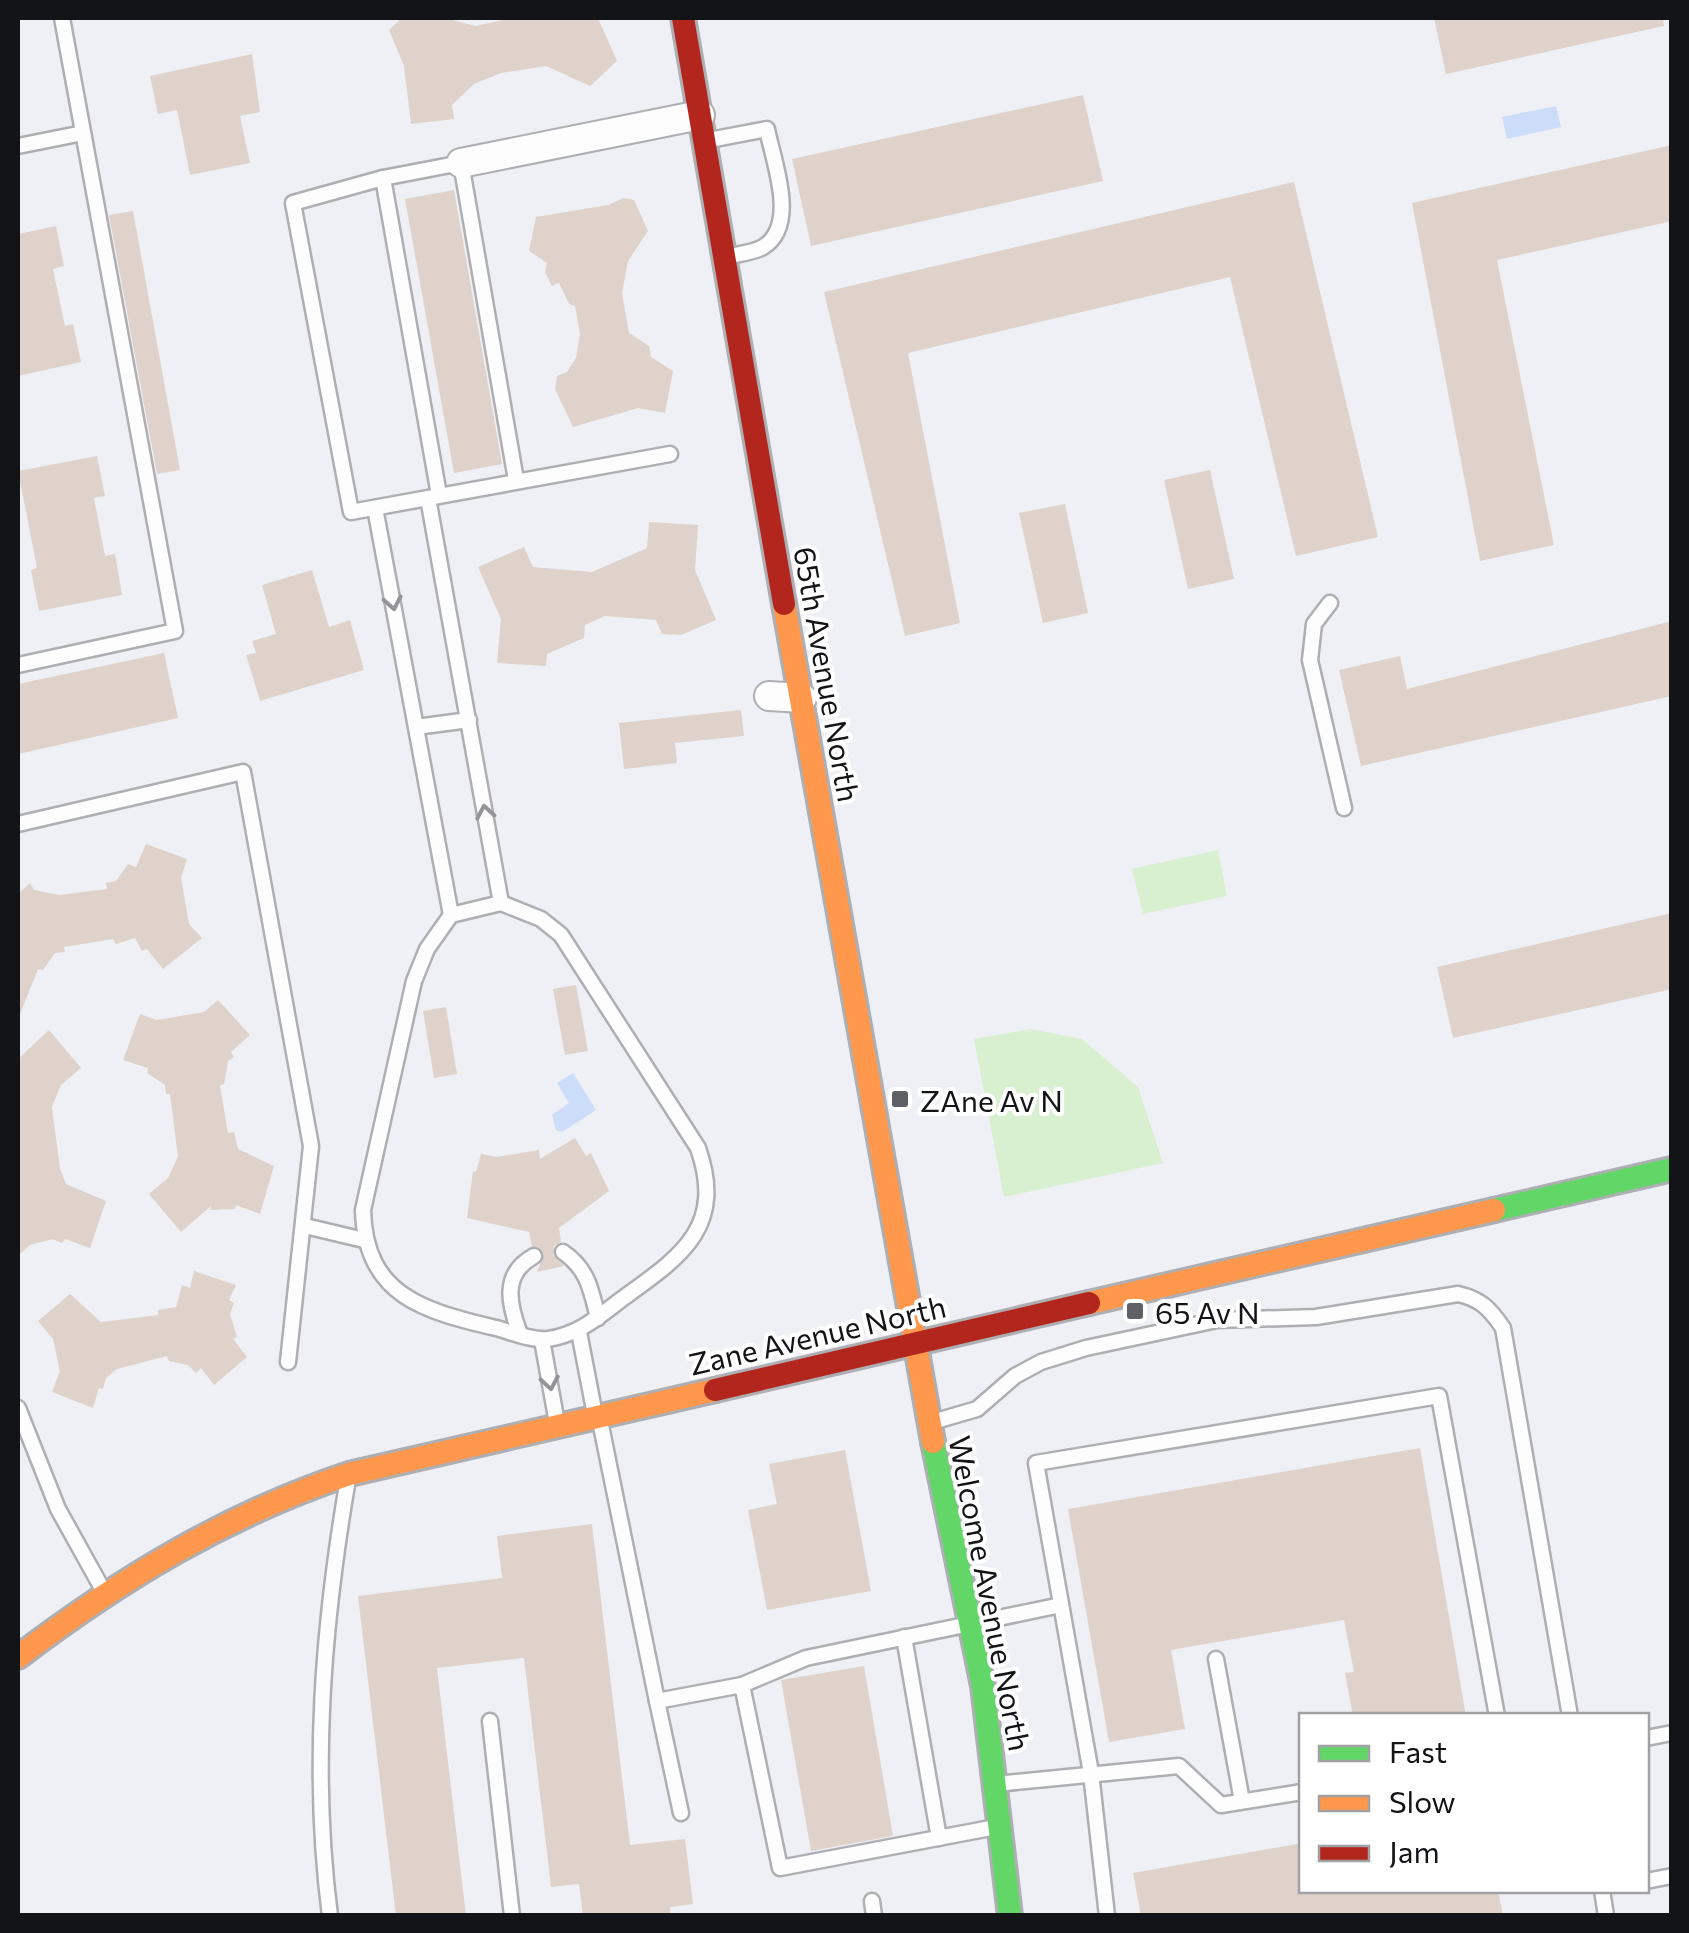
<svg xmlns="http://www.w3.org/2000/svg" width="1689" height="1933" font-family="Commissioner,sans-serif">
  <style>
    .green { fill: #d8efd0 }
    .water { fill: #ccddfa }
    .building { fill: #ded2ca }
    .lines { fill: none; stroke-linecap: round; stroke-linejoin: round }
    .lane-casing { stroke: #aeafb3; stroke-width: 19 }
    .street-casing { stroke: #aeafb3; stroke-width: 32 }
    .fast-casing { stroke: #aeafb3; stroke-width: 28 }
    .slow-casing { stroke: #aeafb3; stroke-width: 28 }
    .jam-casing { stroke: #aeafb3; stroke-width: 28 }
    .lane { stroke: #fdfdfe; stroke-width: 14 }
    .street { stroke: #fdfdfe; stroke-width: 28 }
    .fast { stroke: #63d668; stroke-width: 22 }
    .slow { stroke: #ff974d; stroke-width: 22 }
    .jam { stroke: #b3261e; stroke-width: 22 }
    .oneway { stroke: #949496 }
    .poi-dot { fill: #606166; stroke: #fff; stroke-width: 4 }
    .labels { text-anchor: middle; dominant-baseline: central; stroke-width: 8; stroke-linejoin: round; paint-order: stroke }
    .street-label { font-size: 30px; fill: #131418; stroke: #fff }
    .poi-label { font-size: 30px; fill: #131418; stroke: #fff; text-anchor: start }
  </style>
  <rect width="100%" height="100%" fill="#eff0f6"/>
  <!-- green -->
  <g class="green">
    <path d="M 1218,850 L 1227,896 L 1143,914 L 1132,869 Z"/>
    <path d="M 1030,1029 L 1082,1039 L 1138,1087 L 1163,1163 L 1004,1197 L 974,1039 Z"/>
  </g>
  <!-- water -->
  <g class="water">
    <path d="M 1556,106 L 1561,127 L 1507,139 L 1502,117 Z"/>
    <path d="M 573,1073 L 596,1110 L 562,1132 L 556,1130 L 552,1115 L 569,1103 L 557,1083 Z"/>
  </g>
  <!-- building -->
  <g class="building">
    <path d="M 402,18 L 445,18 L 476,26 L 512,18 L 598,18 L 617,61 L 590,86 L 546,66 L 501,73 L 474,84 L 452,105 L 454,119 L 411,124 L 404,66 L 389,30 Z"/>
    <path d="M 1434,18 L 1663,18 L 1664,26 L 1446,74 Z"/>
    <path d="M 252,54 L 260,112 L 240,116 L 250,163 L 190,175 L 177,110 L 158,114 L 150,76 Z"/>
    <path d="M 1083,95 L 1103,181 L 811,246 L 792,159 Z"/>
    <path d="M 1672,145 L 1672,221 L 1497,260 L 1554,545 L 1480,561 L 1412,203 Z"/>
    <path d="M 1294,182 L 1378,537 L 1296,556 L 1230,277 L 908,353 L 960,623 L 905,636 L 824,292 Z"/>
    <path d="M 454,190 L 502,464 L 454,473 L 405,199 Z"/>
    <path d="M 623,198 L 634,200 L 648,231 L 628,261 L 622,293 L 629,333 L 649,346 L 651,357 L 673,371 L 665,413 L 638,408 L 573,427 L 555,389 L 557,376 L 567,372 L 576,358 L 580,334 L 575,306 L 569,304 L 559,283 L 552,286 L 545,272 L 547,263 L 529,251 L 536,217 L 608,205 Z"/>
    <path d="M 133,211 L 180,470 L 157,474 L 109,215 Z"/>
    <path d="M 56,226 L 64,266 L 53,269 L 65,326 L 73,324 L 81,362 L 18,376 L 18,234 Z"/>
    <path d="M 97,456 L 105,496 L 94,498 L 105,556 L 115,554 L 122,595 L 39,611 L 31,570 L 37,568 L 18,471 Z"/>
    <path d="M 1210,470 L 1234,579 L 1188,589 L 1164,480 Z"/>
    <path d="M 1065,504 L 1088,613 L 1043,623 L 1019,513 Z"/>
    <path d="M 649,522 L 698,525 L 695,570 L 716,620 L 681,635 L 662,634 L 656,620 L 605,616 L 585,625 L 584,638 L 547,654 L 546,666 L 497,663 L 501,619 L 478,567 L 524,547 L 533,567 L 592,572 L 647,548 Z"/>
    <path d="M 312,570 L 329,627 L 350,620 L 364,670 L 260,701 L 246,655 L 256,653 L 252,641 L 276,634 L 262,585 Z"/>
    <path d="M 1672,621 L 1672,696 L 1361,766 L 1339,670 L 1400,656 L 1407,689 Z"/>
    <path d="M 164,653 L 178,718 L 18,754 L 18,684 Z"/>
    <path d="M 741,710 L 744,736 L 675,743 L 677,763 L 624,769 L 619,723 Z"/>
    <path d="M 146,844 L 187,859 L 181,878 L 189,924 L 202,938 L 163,969 L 147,949 L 142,951 L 135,938 L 116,944 L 113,939 L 64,947 L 65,952 L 55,953 L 43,970 L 38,969 L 18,1019 L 18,894 L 30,883 L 34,890 L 59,895 L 107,889 L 106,883 L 116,881 L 128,864 L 136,867 Z"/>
    <path d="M 1672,913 L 1672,989 L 1453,1038 L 1437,967 Z"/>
    <path d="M 576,985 L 588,1051 L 565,1055 L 553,989 Z"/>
    <path d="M 218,1000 L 250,1035 L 231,1052 L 234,1057 L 228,1061 L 224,1084 L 220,1086 L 228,1133 L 234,1132 L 238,1149 L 274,1166 L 260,1214 L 236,1205 L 235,1209 L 210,1210 L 211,1206 L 181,1232 L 149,1194 L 168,1178 L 178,1157 L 170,1094 L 166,1094 L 165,1085 L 147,1073 L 148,1068 L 123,1060 L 140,1014 L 157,1020 L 204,1012 Z"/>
    <path d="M 446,1007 L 457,1074 L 434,1078 L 423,1011 Z"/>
    <path d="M 49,1030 L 81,1068 L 61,1085 L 52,1107 L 60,1169 L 66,1184 L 106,1201 L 90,1248 L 65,1239 L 62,1243 L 52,1239 L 30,1245 L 18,1256 L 18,1059 Z"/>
    <path d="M 575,1138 L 586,1156 L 591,1153 L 609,1191 L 559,1228 L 561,1242 L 554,1246 L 553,1255 L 564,1266 L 537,1272 L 544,1254 L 532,1246 L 529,1232 L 467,1218 L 473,1171 L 476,1172 L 481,1154 L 497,1157 L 539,1150 L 540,1159 Z"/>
    <path d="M 194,1271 L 236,1285 L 229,1300 L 234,1303 L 230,1314 L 237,1337 L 233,1339 L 247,1357 L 214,1385 L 201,1368 L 196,1373 L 188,1365 L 169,1361 L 167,1356 L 117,1369 L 106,1378 L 103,1389 L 99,1388 L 93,1408 L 52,1392 L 60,1371 L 53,1339 L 38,1321 L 70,1294 L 101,1322 L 158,1315 L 158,1310 L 176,1307 L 182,1285 L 190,1288 Z"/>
    <path d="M 1420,1448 L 1466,1716 L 1353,1716 L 1345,1673 L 1354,1672 L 1344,1620 L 1171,1650 L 1185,1729 L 1109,1742 L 1068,1509 Z"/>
    <path d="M 845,1450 L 871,1591 L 767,1610 L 748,1510 L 777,1504 L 769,1464 Z"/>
    <path d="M 592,1524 L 630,1845 L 685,1839 L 693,1904 L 670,1907 L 671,1916 L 583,1916 L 579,1884 L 551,1887 L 524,1658 L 437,1668 L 466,1916 L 396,1916 L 358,1596 L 502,1578 L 497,1536 Z"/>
    <path d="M 864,1666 L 893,1836 L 811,1851 L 781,1680 Z"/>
    <path d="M 1302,1843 L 1302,1890 L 1498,1890 L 1503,1916 L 1141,1916 L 1133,1873 Z"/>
  </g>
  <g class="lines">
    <!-- lane casing -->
    <g class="lane-casing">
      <g id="lane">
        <path d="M 704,141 L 767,129 C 773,161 799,225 763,247 C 753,253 737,254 725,257"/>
        <path d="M 18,146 L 83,133"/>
        <path d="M 383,178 L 293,203 L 351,512 L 670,454"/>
        <path d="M 439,495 L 383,178 L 461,163 L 516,480"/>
        <path d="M 428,498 L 501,903"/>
        <path d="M 375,508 L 451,915"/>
        <path d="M 1330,603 L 1314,624 L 1310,660 L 1344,808"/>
        <path d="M 18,665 L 175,631 L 62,18"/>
        <path d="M 416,727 L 469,720"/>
        <path d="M 18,824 L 243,772 L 311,1146 L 288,1362"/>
        <path d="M 501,903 L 541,919 L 561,935 L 698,1148 C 725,1226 683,1255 626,1296 C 600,1315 581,1334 548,1339 C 532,1341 511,1332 496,1328 C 424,1311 365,1296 363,1210 L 414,981 L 427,949 L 451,915 Z"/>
        <path d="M 305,1226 L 364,1240"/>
        <path d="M 563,1252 C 588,1269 591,1290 598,1318"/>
        <path d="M 579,1332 L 595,1415"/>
        <path d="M 520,1334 C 509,1305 501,1274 534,1256"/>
        <path d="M 542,1340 L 557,1423"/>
        <path d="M 18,1408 L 58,1509 L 103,1590"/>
        <path d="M 599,1416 L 657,1701 L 742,1685 L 780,1868 L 996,1827"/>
        <path d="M 929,1423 L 977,1409 L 1015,1376 L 1041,1362 L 1086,1348 L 1217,1320 L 1316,1317 L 1458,1294 C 1481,1299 1490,1309 1503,1328 L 1570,1716"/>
        <path d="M 904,1637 L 939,1838"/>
        <path d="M 1216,1659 L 1242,1801"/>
        <path d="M 742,1685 L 806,1658 L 1061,1605"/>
        <path d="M 657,1701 L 681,1813"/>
        <path d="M 490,1721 L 512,1916"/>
        <path d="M 1646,1738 L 1672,1733"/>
        <path d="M 996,1784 L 1179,1766 L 1221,1805 L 1302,1792"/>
        <path d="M 1646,1881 L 1672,1876"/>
        <path d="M 1602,1890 L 1606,1916"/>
        <path d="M 872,1901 L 874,1916"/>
        <path d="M 330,1916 C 311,1770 323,1624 348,1479"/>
        <path d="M 1107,1916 L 1091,1773 L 1036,1463 L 1439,1396 L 1497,1716"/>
      </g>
    </g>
    <!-- street casing -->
    <g class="street-casing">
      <g id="street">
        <path d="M 461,163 L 700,115"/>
        <path d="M 769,696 L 802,698"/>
      </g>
    </g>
    <!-- fast casing -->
    <g class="fast-casing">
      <g id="fast">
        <path d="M 1494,1210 L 1672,1169"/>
        <path d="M 933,1442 L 983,1686 L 1010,1916"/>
      </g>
    </g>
    <!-- slow casing -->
    <g class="slow-casing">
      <g id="slow">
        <path d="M 784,604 L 933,1442"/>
        <path d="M 1089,1303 L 1494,1210"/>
        <path d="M 18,1657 C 121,1579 226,1515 349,1474 L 715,1390"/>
      </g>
    </g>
    <!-- jam casing -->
    <g class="jam-casing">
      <g id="jam">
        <path d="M 683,18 L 784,604"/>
        <path d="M 715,1390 L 1089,1303"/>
      </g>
    </g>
    <!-- lane -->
    <use href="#lane" class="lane"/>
    <!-- street -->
    <use href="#street" class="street"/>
    <!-- fast -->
    <use href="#fast" class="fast"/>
    <!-- slow -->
    <use href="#slow" class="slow"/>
    <!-- jam -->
    <use href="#jam" class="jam"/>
  </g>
  <!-- one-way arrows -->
  <defs><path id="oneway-chevron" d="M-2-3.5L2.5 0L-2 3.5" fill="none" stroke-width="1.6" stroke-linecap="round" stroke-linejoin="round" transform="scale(2.5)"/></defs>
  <g class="oneway">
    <use href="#oneway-chevron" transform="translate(393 603) rotate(79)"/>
    <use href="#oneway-chevron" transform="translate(485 812) rotate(-100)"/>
    <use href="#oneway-chevron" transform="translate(550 1383) rotate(80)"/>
  </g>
  <!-- markers -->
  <g class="poi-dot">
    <rect x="890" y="1089" width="20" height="20" rx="5"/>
    <rect x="1125" y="1301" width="20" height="20" rx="5"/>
  </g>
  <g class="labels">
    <!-- street labels -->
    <g class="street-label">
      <text transform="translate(828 674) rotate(80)">65th Avenue North</text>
      <text transform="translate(817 1334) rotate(-13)">Zane Avenue North</text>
      <text transform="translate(991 1593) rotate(79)">Welcome Avenue North</text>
    </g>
    <!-- poi labels -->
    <g class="poi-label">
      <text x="920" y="1099">ZAne Av N</text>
      <text x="1155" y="1311">65 Av N</text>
    </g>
  </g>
  <!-- border -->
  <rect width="1689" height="1933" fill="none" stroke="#131418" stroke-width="40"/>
  <!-- legend -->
  <rect x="1299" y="1713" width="350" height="180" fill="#ffffff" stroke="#a1a1a3" stroke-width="2.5"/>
  <rect x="1319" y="1746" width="50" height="15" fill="#63d668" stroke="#a1a1a3" stroke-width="2.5"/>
  <text x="1389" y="1763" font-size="30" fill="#131418">Fast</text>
  <rect x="1319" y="1796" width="50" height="15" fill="#ff974d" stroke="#a1a1a3" stroke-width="2.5"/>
  <text x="1389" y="1813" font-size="30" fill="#131418">Slow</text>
  <rect x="1319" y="1846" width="50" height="15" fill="#b3261e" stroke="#a1a1a3" stroke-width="2.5"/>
  <text x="1389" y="1863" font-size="30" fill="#131418">Jam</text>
</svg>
